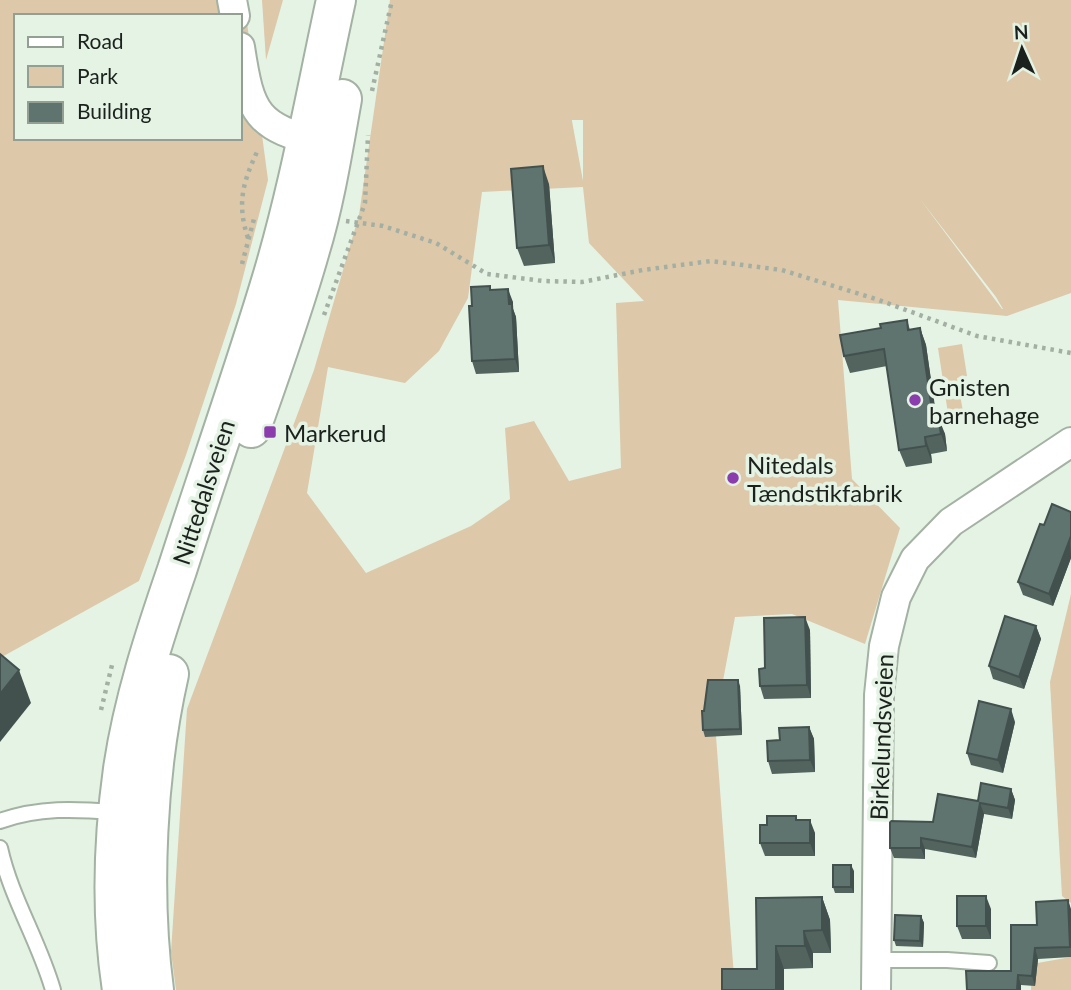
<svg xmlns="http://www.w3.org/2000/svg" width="1071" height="990" font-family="Lato,sans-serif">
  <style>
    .green { fill: #ddc8a9; fill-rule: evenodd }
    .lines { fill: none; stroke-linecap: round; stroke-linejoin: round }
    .lane-casing { stroke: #a4b2a4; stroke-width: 18 }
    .street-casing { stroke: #a4b2a4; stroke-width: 32 }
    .secondary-casing { stroke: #a4b2a4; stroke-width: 42 }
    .path { stroke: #a3afa3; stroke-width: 4.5; stroke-dasharray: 3.5 5; stroke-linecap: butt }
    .lane { stroke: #fff; stroke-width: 14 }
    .street { stroke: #fff; stroke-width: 28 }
    .secondary { stroke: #fff; stroke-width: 38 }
    .wall { fill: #53645f }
    .shaded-wall { fill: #43514e }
    .building { fill: #60746f; stroke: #43514e; stroke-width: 2 }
    .poi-dot { fill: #8b3dae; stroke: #e4f3e4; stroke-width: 2.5 }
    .labels { text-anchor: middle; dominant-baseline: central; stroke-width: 7; stroke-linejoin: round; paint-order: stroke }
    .poi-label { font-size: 24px; fill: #1b211c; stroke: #e4f3e4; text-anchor: start }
    .street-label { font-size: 24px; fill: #1b211c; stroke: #e4f3e4 }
  </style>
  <rect width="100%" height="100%" fill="#e4f3e4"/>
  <!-- green -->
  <g class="green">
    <path d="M 0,0 L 244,0 L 268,180 L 236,304 L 186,455 L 139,581 L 0,658 ZM 16,16 L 240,16 L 240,138 L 16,138 Z"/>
    <path d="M 262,0 L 283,0 L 266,60 Z"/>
    <path d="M 390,0 L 1071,0 L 1071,293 L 1007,316 L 838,300 L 852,479 L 900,528 L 865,644 L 792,614 L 735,617 L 715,723 L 735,990 L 176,990 L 171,952 L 187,709 L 314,370 L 359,215 ZM 572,120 L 583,120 L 583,181 L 572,121 ZM 583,187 L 589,243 L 644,301 L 616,303 L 621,468 L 569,481 L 534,421 L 505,428 L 510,499 L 471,526 L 366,573 L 307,493 L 328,367 L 405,383 L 439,351 L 468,298 L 482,192 ZM 920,199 L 996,297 L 1003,309 L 1002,309 Z"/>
    <path d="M 962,344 L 967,376 L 957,378 L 964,417 L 949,420 L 938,348 Z"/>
    <path d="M 1071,594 L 1071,903 L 1062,896 L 1050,682 Z"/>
    <path d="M 1071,957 L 1071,990 L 1031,990 L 1032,964 Z"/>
  </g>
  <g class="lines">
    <!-- lane casing -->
    <g class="lane-casing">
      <g id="lane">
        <path d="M 0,821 C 39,807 75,809 116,812"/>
        <path d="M 0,848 C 11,898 39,941 53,990"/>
        <path d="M 875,960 L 947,960 L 989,963"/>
      </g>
    </g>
    <!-- street casing -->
    <g class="street-casing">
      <g id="street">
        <path d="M 232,0 L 235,16"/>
        <path d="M 240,47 C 250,113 256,128 324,143"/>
        <path d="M 876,990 L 879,695 L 884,646 L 896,597 L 915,559 L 951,522 L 1071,442"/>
      </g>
    </g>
    <!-- secondary casing -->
    <g class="secondary-casing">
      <g id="secondary">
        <path d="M 251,428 C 272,369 293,310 310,250 C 325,201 333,149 342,99"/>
        <path d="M 122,990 C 111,918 113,841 123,769 C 133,701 155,634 177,570 C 207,476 240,383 269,288 C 298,194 315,97 336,0"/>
        <path d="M 154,990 C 141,892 147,771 169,674"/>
      </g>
    </g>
    <!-- path -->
    <g class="path">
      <path d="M 372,91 L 392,0"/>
      <path d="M 346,221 L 383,226 L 436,243 L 487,274 L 543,281 L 582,282 L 643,270 L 711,261 L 782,270 L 876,299 L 977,336 L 1071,353"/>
      <path d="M 248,238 C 237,205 242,184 257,152"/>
      <path d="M 242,264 L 255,215"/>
      <path d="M 324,315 L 365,203 L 368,135"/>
      <path d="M 101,710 L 113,661"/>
    </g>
    <!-- lane -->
    <use href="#lane" class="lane"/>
    <!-- street -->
    <use href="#street" class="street"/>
    <!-- secondary -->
    <use href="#secondary" class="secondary"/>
  </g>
  <!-- wall -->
  <g class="wall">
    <path d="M 549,184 L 555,263 L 524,266 L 517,248 Z"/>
    <path d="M 491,290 L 513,302 L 513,309 L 516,317 L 519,372 L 476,374 L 472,361 L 472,306 Z"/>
    <path d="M 907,320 L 910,330 L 920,328 L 926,345 L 936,417 L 945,434 L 947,451 L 931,454 L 932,463 L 906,467 L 899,450 L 887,366 L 850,373 L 844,356 L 881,328 Z"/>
    <path d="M 1071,512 L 1071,558 L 1053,606 L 1023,595 L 1018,582 L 1044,525 Z"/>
    <path d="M 1036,626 L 1041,639 L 1024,689 L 993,679 L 989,666 Z"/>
    <path d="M 810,630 L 811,698 L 764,699 L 760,686 L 765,668 Z"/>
    <path d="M 740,686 L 742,735 L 705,737 L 703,730 Z"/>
    <path d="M 1015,722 L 1003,773 L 971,765 L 967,753 Z"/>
    <path d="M 809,727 L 814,739 L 815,772 L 772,774 L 768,761 L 780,740 Z"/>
    <path d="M 1011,789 L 1015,800 L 1012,819 L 984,814 L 976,858 L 925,849 L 925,859 L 894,858 L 890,848 L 933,822 L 978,801 Z"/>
    <path d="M 798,820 L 815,833 L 815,856 L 765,856 L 760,843 Z"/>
    <path d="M 854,871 L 854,893 L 835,893 L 833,887 Z"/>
    <path d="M 822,897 L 830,920 L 831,953 L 813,953 L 813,968 L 784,969 L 784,990 L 722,990 L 757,969 L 756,898 Z"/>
    <path d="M 991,909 L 991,939 L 962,939 L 957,926 Z"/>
    <path d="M 1071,909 L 1071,957 L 1038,959 L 1035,986 L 1021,985 L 1021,990 L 967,990 L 1011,971 L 1037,925 Z"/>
    <path d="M 921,916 L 924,923 L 923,947 L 896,946 L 894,940 Z"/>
  </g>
  <!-- shaded-wall -->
  <g class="shaded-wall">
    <path d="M 543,166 L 549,184 L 555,263 L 549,245 Z"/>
    <path d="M 508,289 L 513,302 L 513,309 L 516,317 L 519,372 L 515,359 Z"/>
    <path d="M 920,328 L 926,345 L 939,434 L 933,417 Z"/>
    <path d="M 938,416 L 945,434 L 947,451 L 941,434 Z"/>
    <path d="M 925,437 L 931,454 L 932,463 L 926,446 Z"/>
    <path d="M 1070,535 L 1071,558 L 1053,606 L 1049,594 Z"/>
    <path d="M 805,617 L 810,630 L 811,698 L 807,685 Z"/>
    <path d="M 1036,626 L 1041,639 L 1024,689 L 1019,677 Z"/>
    <path d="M 19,670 L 31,703 L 0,742 L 0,694 Z"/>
    <path d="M 738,680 L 740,686 L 742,735 L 740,729 Z"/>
    <path d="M 1011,709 L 1015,722 L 1003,773 L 998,760 Z"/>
    <path d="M 809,727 L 814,739 L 815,772 L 810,760 Z"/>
    <path d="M 1011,789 L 1015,800 L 1012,819 L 1008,808 Z"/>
    <path d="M 980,803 L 984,814 L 976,858 L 972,847 Z"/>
    <path d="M 810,820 L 815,833 L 815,856 L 810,843 Z"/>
    <path d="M 921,838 L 925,849 L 925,859 L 921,848 Z"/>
    <path d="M 851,865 L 854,871 L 854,893 L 851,887 Z"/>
    <path d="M 986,896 L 991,909 L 991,939 L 986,926 Z"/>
    <path d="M 822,897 L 830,920 L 831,953 L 822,930 Z"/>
    <path d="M 1068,900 L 1071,909 L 1071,948 L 1070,947 Z"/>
    <path d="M 921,916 L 924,923 L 923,947 L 920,941 Z"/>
    <path d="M 804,931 L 813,953 L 813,968 L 805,946 Z"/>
    <path d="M 776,946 L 784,969 L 784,990 L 776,990 Z"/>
    <path d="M 1035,948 L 1038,959 L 1035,986 L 1032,976 Z"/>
    <path d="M 1018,975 L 1021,985 L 1021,990 L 1017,990 Z"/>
  </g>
  <!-- building -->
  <g class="building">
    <path d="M 543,166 L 549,245 L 517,248 L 511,169 Z"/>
    <path d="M 490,286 L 490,290 L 508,289 L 509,304 L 512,304 L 515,359 L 472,361 L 469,306 L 472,306 L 471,287 Z"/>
    <path d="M 907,320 L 908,330 L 920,328 L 933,417 L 938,416 L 941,434 L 925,437 L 926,446 L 899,450 L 884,349 L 844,356 L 840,335 L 881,328 L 880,324 Z"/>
    <path d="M 1052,504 L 1071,512 L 1071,536 L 1049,594 L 1018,582 L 1040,524 L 1044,525 Z"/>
    <path d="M 1005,616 L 1036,626 L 1019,677 L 989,666 Z"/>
    <path d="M 805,617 L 807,685 L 760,686 L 759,669 L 765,668 L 764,618 Z"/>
    <path d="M 0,654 L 19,670 L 0,694 Z"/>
    <path d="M 708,680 L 738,680 L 740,729 L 703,730 L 702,711 L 704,711 Z"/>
    <path d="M 979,701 L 1011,709 L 998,760 L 967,753 Z"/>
    <path d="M 809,727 L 810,760 L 768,761 L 767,741 L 780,740 L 779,728 Z"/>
    <path d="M 981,783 L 1011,789 L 1008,808 L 980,803 L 972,847 L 921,838 L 921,848 L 890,848 L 890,821 L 933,822 L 938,794 L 978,801 Z"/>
    <path d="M 767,816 L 796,816 L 796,820 L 810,820 L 810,843 L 760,843 L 760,825 L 767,825 Z"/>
    <rect x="833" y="865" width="18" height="22"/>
    <rect x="957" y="896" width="29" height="30"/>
    <path d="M 822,897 L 822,930 L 804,931 L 805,946 L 776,946 L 776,990 L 722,990 L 722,969 L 757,969 L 756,898 Z"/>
    <path d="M 1068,900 L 1070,947 L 1035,948 L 1032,976 L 1018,975 L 1017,990 L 967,990 L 966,971 L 1011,971 L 1011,925 L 1037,925 L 1036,902 Z"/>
    <path d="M 895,915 L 921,916 L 920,941 L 894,940 Z"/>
  </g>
  <!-- markers -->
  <g class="poi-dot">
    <circle cx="915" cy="400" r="7"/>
    <rect x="263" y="425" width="14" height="14" rx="3.5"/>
    <circle cx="733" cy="478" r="7"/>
  </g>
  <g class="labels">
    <!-- poi labels -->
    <g class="poi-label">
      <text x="929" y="386">Gnisten<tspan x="929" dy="28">barnehage</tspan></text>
      <text x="284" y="432">Markerud</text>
      <text x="747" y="464">Nitedals<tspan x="747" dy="28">Tændstikfabrik</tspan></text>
    </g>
    <!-- street labels -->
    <g class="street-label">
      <text transform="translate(203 492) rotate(-72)">Nittedalsveien</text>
      <text transform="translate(881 737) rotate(-88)">Birkelundsveien</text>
    </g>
  </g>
  <!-- legend -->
  <rect x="14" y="14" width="228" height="126" fill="#e4f3e4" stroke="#949f94" stroke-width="2"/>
  <rect x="28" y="37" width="35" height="10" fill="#ffffff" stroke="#949f94" stroke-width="2"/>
  <text x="77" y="49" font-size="21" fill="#1b211c">Road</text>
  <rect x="28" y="66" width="35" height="21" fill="#ddc8a9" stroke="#949f94" stroke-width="2"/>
  <text x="77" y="84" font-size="21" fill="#1b211c">Park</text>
  <rect x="28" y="102" width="35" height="21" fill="#60746f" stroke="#949f94" stroke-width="2"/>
  <text x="77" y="119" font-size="21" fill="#1b211c">Building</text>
  <!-- north arrow -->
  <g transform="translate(1022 49) rotate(357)" stroke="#e4f3e4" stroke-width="5" paint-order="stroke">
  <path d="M0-5L12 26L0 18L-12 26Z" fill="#1b211c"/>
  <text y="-10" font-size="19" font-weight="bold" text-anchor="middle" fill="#1b211c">N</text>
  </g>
</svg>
